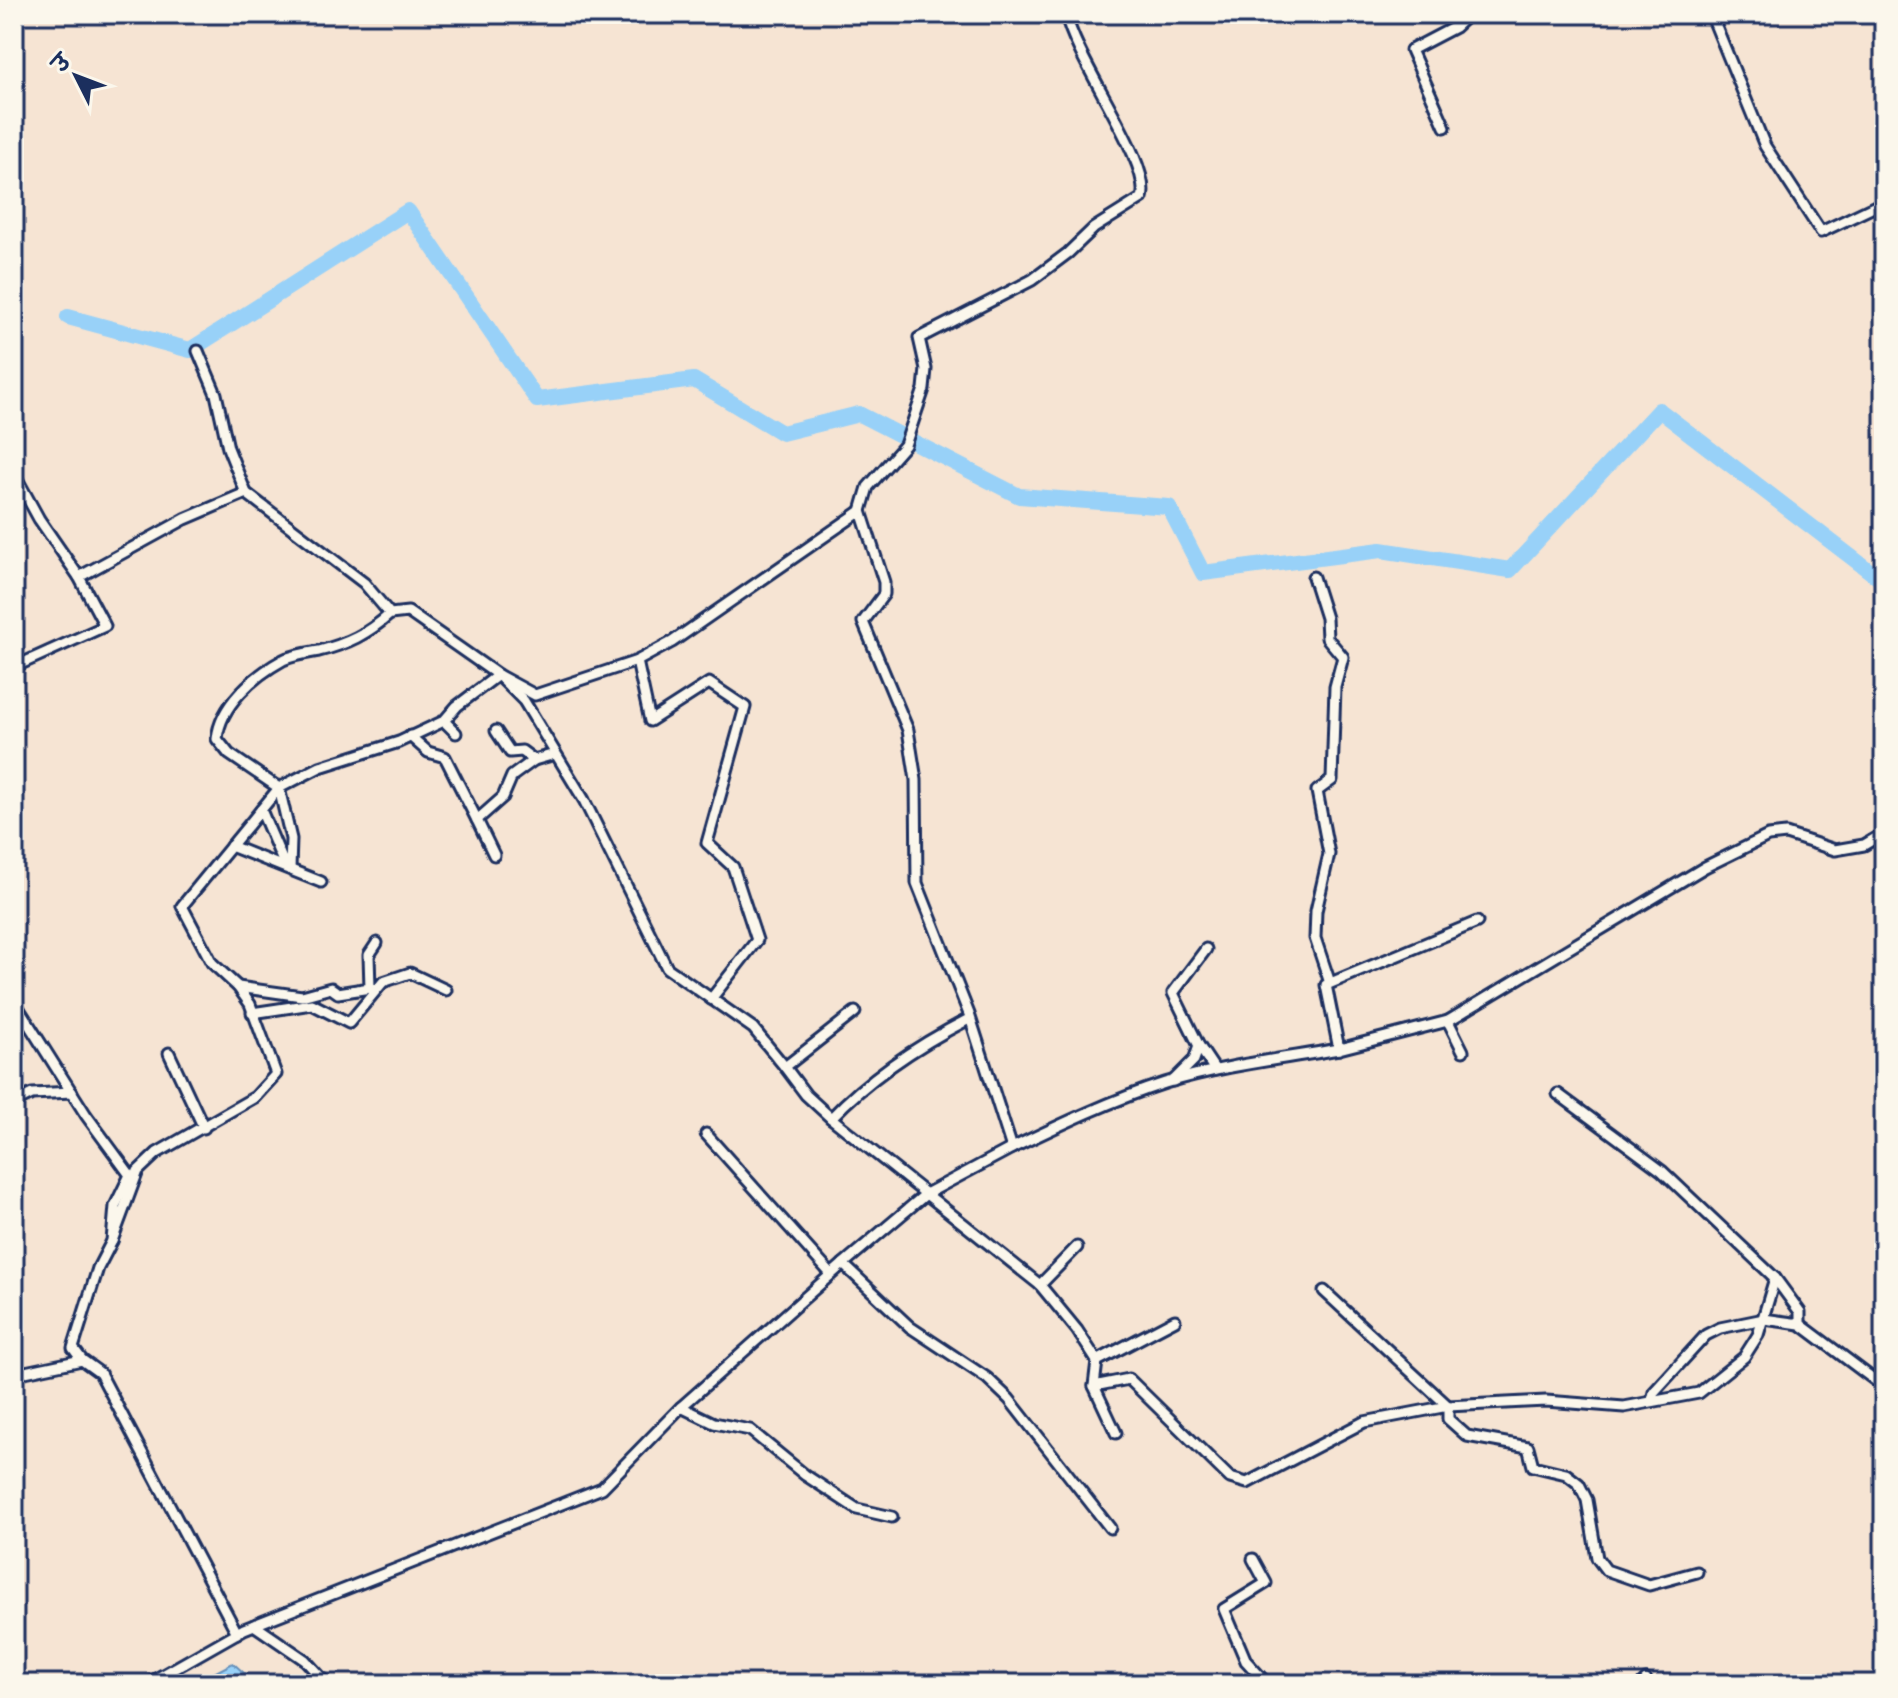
<svg xmlns="http://www.w3.org/2000/svg" width="1898" height="1698" font-family="Caveat,'Playpen Sans Deva',sans-serif">
  <style>
    .water { fill: #98d1f8; stroke: #6690ba; stroke-width: 2 }
    .lines { fill: none; stroke-linecap: round; stroke-linejoin: round }
    .river { stroke: #98d1f8; stroke-width: 16 }
    .minor-casing { stroke: #1b2f5e; stroke-width: 15 }
    .minor { stroke: #fbf7ec; stroke-width: 9 }
  </style>
  <rect width="100%" height="100%" fill="#f6e4d3"/>
  <filter id="ink" filterUnits="userSpaceOnUse"><feTurbulence type="fractalNoise" baseFrequency=".0125" numOctaves="2"/><feDisplacementMap in="SourceGraphic" scale="16" xChannelSelector="R" yChannelSelector="G"/><feConvolveMatrix kernelMatrix="1 2 1 2 8 2 1 2 1" color-interpolation-filters="sRGB"/></filter>
  <g filter="url(#ink)">
    <!-- water -->
    <path class="water" d="M 233,1663 L 256,1684 L 193,1684 Z"/>
    <g class="lines">
      <!-- river -->
      <path class="river" d="M 68,317 L 190,350 L 408,211 L 537,400 L 694,380 L 782,433 L 859,414 L 1019,496 L 1169,507 L 1203,573 L 1381,550 L 1510,570 L 1659,410 L 1884,582"/>
      <!-- minor casing -->
      <g class="minor-casing">
        <g id="minor">
          <path d="M 1711,14 L 1765,146 L 1821,232 L 1884,202"/>
          <path d="M 1445,127 L 1411,50 L 1455,27 L 1469,14"/>
          <path d="M 198,351 L 216,394 L 228,448 L 246,493 L 364,583 L 390,614 L 408,612 L 498,675 L 524,701 L 584,800 L 667,968 L 753,1028 L 785,1067"/>
          <path d="M 79,577 L 185,519 L 246,493"/>
          <path d="M 1313,577 L 1326,618 L 1327,638 L 1343,657 L 1335,687 L 1332,780 L 1317,791 L 1329,854 L 1316,911 L 1315,938 L 1330,983"/>
          <path d="M 637,661 L 650,721 L 709,683 L 745,707 L 707,843 L 733,867 L 757,940 L 711,999"/>
          <path d="M 14,667 L 105,626 L 79,577 L 39,519 L 16,477"/>
          <path d="M 444,721 L 456,733"/>
          <path d="M 496,731 L 510,752 L 522,751 L 534,760 L 555,754"/>
          <path d="M 410,736 L 428,752 L 445,757 L 477,820"/>
          <path d="M 261,810 L 285,866"/>
          <path d="M 231,846 L 321,882"/>
          <path d="M 494,855 L 477,820 L 503,797 L 512,776 L 534,760"/>
          <path d="M 290,869 L 291,839 L 279,788 L 229,754 L 217,739 C 220,705 254,676 283,660 C 293,655 307,653 319,651 C 347,644 368,634 390,614"/>
          <path d="M 238,987 L 302,996 L 331,988 L 338,993 L 370,988 L 369,955 L 377,943"/>
          <path d="M 14,1001 L 86,1115 L 130,1175 L 115,1206 L 112,1241 L 98,1268 L 73,1348 L 82,1360"/>
          <path d="M 855,1012 L 785,1067 L 806,1095 L 831,1118 L 1040,1285 L 1077,1330 L 1097,1361 L 1094,1386 L 1116,1433"/>
          <path d="M 252,1013 L 312,1004 L 349,1023 L 383,982 L 410,973 L 446,990"/>
          <path d="M 1448,1021 L 1463,1051"/>
          <path d="M 1199,1046 L 1173,993 L 1206,949"/>
          <path d="M 1339,1049 L 1448,1021 L 1705,867 L 1768,836 L 1786,834 L 1835,850 L 1864,845 L 1884,833"/>
          <path d="M 169,1053 L 204,1128"/>
          <path d="M 1173,1081 L 1194,1060 L 1199,1046 L 1215,1070"/>
          <path d="M 1558,1094 L 1662,1171 L 1775,1278 L 1800,1312 L 1800,1324"/>
          <path d="M 14,1103 L 32,1094 L 72,1092"/>
          <path d="M 831,1118 C 869,1078 920,1044 969,1019"/>
          <path d="M 706,1134 L 831,1274"/>
          <path d="M 1012,1148 C 1062,1124 1112,1100 1165,1083 C 1221,1066 1281,1059 1339,1049 L 1326,985 L 1477,922"/>
          <path d="M 112,1241 L 138,1171 L 157,1153 L 255,1097 L 276,1074 L 250,1004 L 238,987 L 212,963 L 182,906 L 279,788 L 320,767 L 399,742 L 444,721 L 457,706 L 498,675 L 535,695 L 637,661 L 672,642 L 861,511"/>
          <path d="M 843,1264 L 910,1327 L 987,1378 L 1009,1399 L 1110,1528"/>
          <path d="M 1040,1285 L 1077,1247"/>
          <path d="M 1324,1291 L 1448,1406 L 1448,1419 L 1467,1436 L 1528,1447 L 1533,1466 L 1566,1474 L 1579,1484 L 1587,1500 L 1597,1558 L 1606,1570 L 1649,1585 L 1697,1572"/>
          <path d="M 1097,1361 L 1175,1320"/>
          <path d="M 14,1378 L 20,1373 L 82,1360 L 100,1373 L 237,1633"/>
          <path d="M 1094,1386 L 1129,1379 L 1230,1478 L 1247,1483 L 1364,1422 L 1448,1406 L 1546,1401 L 1624,1407 L 1699,1393 L 1744,1357 L 1758,1335 L 1775,1278"/>
          <path d="M 1652,1400 L 1654,1392 L 1706,1335 L 1720,1328 L 1764,1319 L 1800,1324 L 1884,1387"/>
          <path d="M 681,1407 L 714,1423 L 750,1430 L 805,1475 L 857,1509 L 892,1517"/>
          <path d="M 1253,1559 L 1266,1583 L 1224,1609 L 1246,1661 L 1267,1684"/>
          <path d="M 254,1625 L 305,1660 L 327,1684"/>
          <path d="M 14,1682 L 16,1684"/>
          <path d="M 147,1684 L 244,1629 L 602,1488 L 681,1407 L 843,1264 L 926,1194 L 1012,1148 L 969,1014 L 917,883 L 916,780 L 908,730 L 863,622 L 884,594 L 884,582 L 861,511 L 868,487 L 905,445 L 924,389 L 926,369 L 919,338 L 1032,280 L 1068,253 L 1094,228 L 1142,198 C 1153,164 1075,60 1066,14"/>
          <path d="M 1642,1684 L 1646,1680"/>
        </g>
      </g>
      <!-- minor -->
      <use href="#minor" class="minor"/>
    </g>
  </g>
  <!-- margin -->
  <rect width="1898" height="1698" fill="none" stroke="#fbf7ec" stroke-width="48"/>
  <rect x="24" y="24" width="1850" height="1650" fill="none" stroke="#1b2f5e" stroke-width="3" filter="url(#ink)"/>
  <!-- north arrow -->
  <g transform="translate(76 76) rotate(312)" stroke="#fbf7ec" stroke-width="6" paint-order="stroke">
  <path d="M0-6L14 30L0 20L-14 30Z" fill="#1b2f5e"/>
  <text y="-12" font-size="22" font-weight="bold" text-anchor="middle" fill="#1b2f5e">उ</text>
  </g>
</svg>
